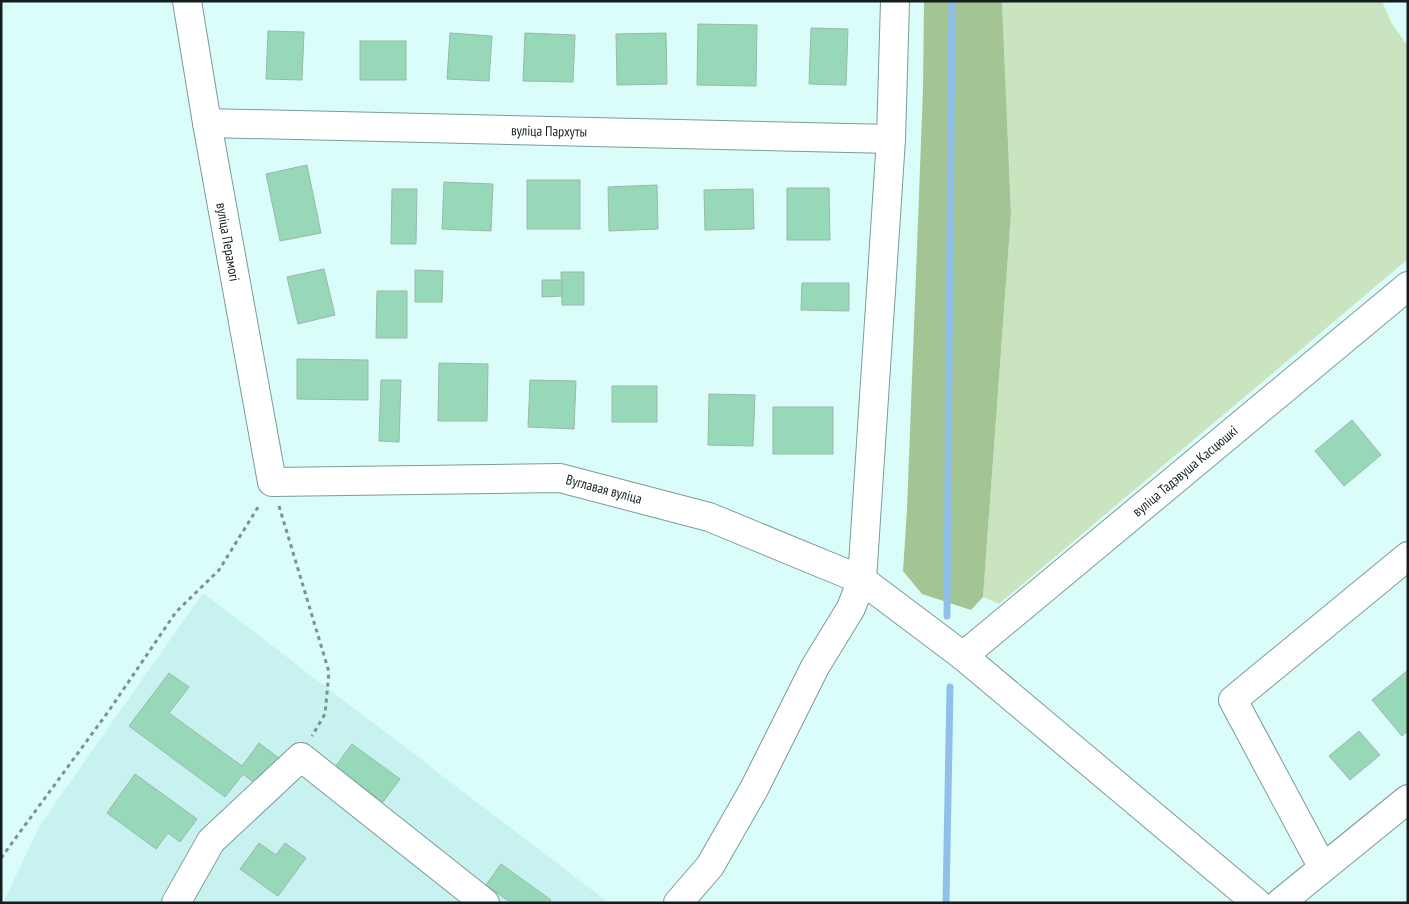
<svg xmlns="http://www.w3.org/2000/svg" width="1409" height="904" font-family="'PT Sans Narrow',sans-serif">
  <style>
    .built { fill: #c7f2ef }
    .green { fill: #c9e4be }
    .forest { fill: #a2c593 }
    .lines { fill: none; stroke-linecap: round; stroke-linejoin: round }
    .stream { stroke: #90bfea; stroke-width: 7 }
    .building { fill: #97d8b9; stroke: #9cb7aa }
    .minor-casing { stroke: #7c9b99; stroke-width: 30 }
    .path { stroke: #7b9290; stroke-width: 3; stroke-dasharray: 4 4; stroke-linecap: butt }
    .minor { stroke: #fff; stroke-width: 28 }
    .labels { text-anchor: middle; dominant-baseline: central; stroke-width: 4; stroke-linejoin: round; paint-order: stroke }
    .street-label { font-size: 14px; fill: #131f1e; stroke: #fff }
  </style>
  <rect width="100%" height="100%" fill="#dbfdfa"/>
  <!-- built -->
  <path class="built" d="M 203,593 L 609,903 L 3,903 L 40,825 Z"/>
  <!-- green -->
  <path class="green" d="M 1002,1 L 1382,1 L 1392,24 L 1408,46 L 1408,259 L 999,604 L 983,597 L 1011,214 Z"/>
  <!-- forest -->
  <path class="forest" d="M 924,1 L 1002,1 L 1011,214 L 983,597 L 971,610 L 922,594 L 903,571 L 907,510 L 923,89 Z"/>
  <g class="lines">
    <!-- stream -->
    <g class="stream">
      <path d="M 947,616 L 952,1"/>
      <path d="M 946,903 L 950,687"/>
    </g>
  </g>
  <!-- building -->
  <g class="building">
    <path d="M 698,24 L 757,25 L 756,86 L 697,85 Z"/>
    <path d="M 811,28 L 848,29 L 846,85 L 809,84 Z"/>
    <path d="M 268,31 L 304,32 L 302,80 L 266,79 Z"/>
    <path d="M 450,33 L 492,36 L 489,81 L 447,79 Z"/>
    <path d="M 525,33 L 575,35 L 573,82 L 523,81 Z"/>
    <path d="M 666,33 L 667,84 L 617,85 L 616,34 Z"/>
    <rect x="360" y="41" width="46" height="39"/>
    <path d="M 307,165 L 321,233 L 280,241 L 266,174 Z"/>
    <rect x="527" y="180" width="53" height="49"/>
    <path d="M 444,182 L 493,184 L 491,231 L 442,229 Z"/>
    <path d="M 657,185 L 658,229 L 609,231 L 608,187 Z"/>
    <path d="M 787,188 L 829,188 L 830,240 L 787,240 Z"/>
    <path d="M 392,189 L 417,189 L 416,244 L 391,244 Z"/>
    <path d="M 753,189 L 754,229 L 705,230 L 704,190 Z"/>
    <path d="M 324,269 L 335,315 L 298,324 L 287,277 Z"/>
    <path d="M 415,270 L 443,271 L 442,302 L 415,302 Z"/>
    <path d="M 561,272 L 584,272 L 584,305 L 562,305 Z"/>
    <path d="M 542,280 L 562,280 L 562,296 L 542,297 Z"/>
    <path d="M 802,283 L 849,283 L 849,311 L 801,310 Z"/>
    <path d="M 377,291 L 407,291 L 407,338 L 376,338 Z"/>
    <path d="M 297,359 L 368,360 L 368,400 L 297,399 Z"/>
    <path d="M 439,363 L 488,364 L 487,421 L 438,421 Z"/>
    <path d="M 381,380 L 401,380 L 399,442 L 379,441 Z"/>
    <path d="M 530,380 L 576,381 L 574,429 L 528,427 Z"/>
    <rect x="612" y="386" width="45" height="36"/>
    <path d="M 709,394 L 755,395 L 753,446 L 708,445 Z"/>
    <rect x="773" y="407" width="60" height="47"/>
    <path d="M 1352,420 L 1381,455 L 1344,486 L 1315,451 Z"/>
    <path d="M 1408,670 L 1408,731 L 1402,736 L 1372,700 Z"/>
    <path d="M 169,673 L 189,687 L 169,713 L 242,766 L 259,743 L 279,758 L 258,786 L 243,774 L 225,797 L 129,726 Z"/>
    <path d="M 1359,731 L 1380,755 L 1350,780 L 1329,756 Z"/>
    <path d="M 352,744 L 400,779 L 383,802 L 335,767 Z"/>
    <path d="M 135,774 L 197,819 L 180,842 L 168,833 L 156,849 L 107,813 Z"/>
    <path d="M 259,843 L 276,855 L 285,843 L 306,858 L 278,896 L 240,869 Z"/>
    <path d="M 501,864 L 551,900 L 549,903 L 511,903 L 486,885 Z"/>
  </g>
  <g class="lines">
    <!-- minor casing -->
    <g class="minor-casing">
      <g id="minor">
        <path d="M 187,1 L 207,123 L 272,482 L 560,478 L 709,517 L 862,580 L 963,656 L 1257,903"/>
        <path d="M 207,123 L 891,139"/>
        <path d="M 963,656 L 1408,286"/>
        <path d="M 1323,868 L 1233,700 L 1408,556"/>
        <path d="M 176,903 L 211,841 L 301,757 L 485,903"/>
        <path d="M 678,903 L 710,866 L 754,789 L 815,667 L 851,608 L 862,580 L 891,139 L 895,1"/>
        <path d="M 1280,903 L 1408,799"/>
      </g>
    </g>
    <!-- path -->
    <g class="path">
      <path d="M 279,506 L 329,672 L 325,714 L 312,736"/>
      <path d="M 1,858 L 108,712 L 176,612 L 219,570 L 260,504"/>
    </g>
    <!-- minor -->
    <use href="#minor" class="minor"/>
  </g>
  <g class="labels">
    <!-- street labels -->
    <g class="street-label">
      <text transform="translate(549 131) rotate(1)">вуліца Пархуты</text>
      <text transform="translate(228 242) rotate(80)">вуліца Перамогі</text>
      <text transform="translate(1185 471) rotate(-40)">вуліца Тадэвуша Касцюшкі</text>
      <text transform="translate(604 489) rotate(15)">Вуглавая вуліца</text>
    </g>
  </g>
  <!-- border -->
  <rect width="1409" height="904" fill="none" stroke="#131f1e" stroke-width="5"/>
</svg>
